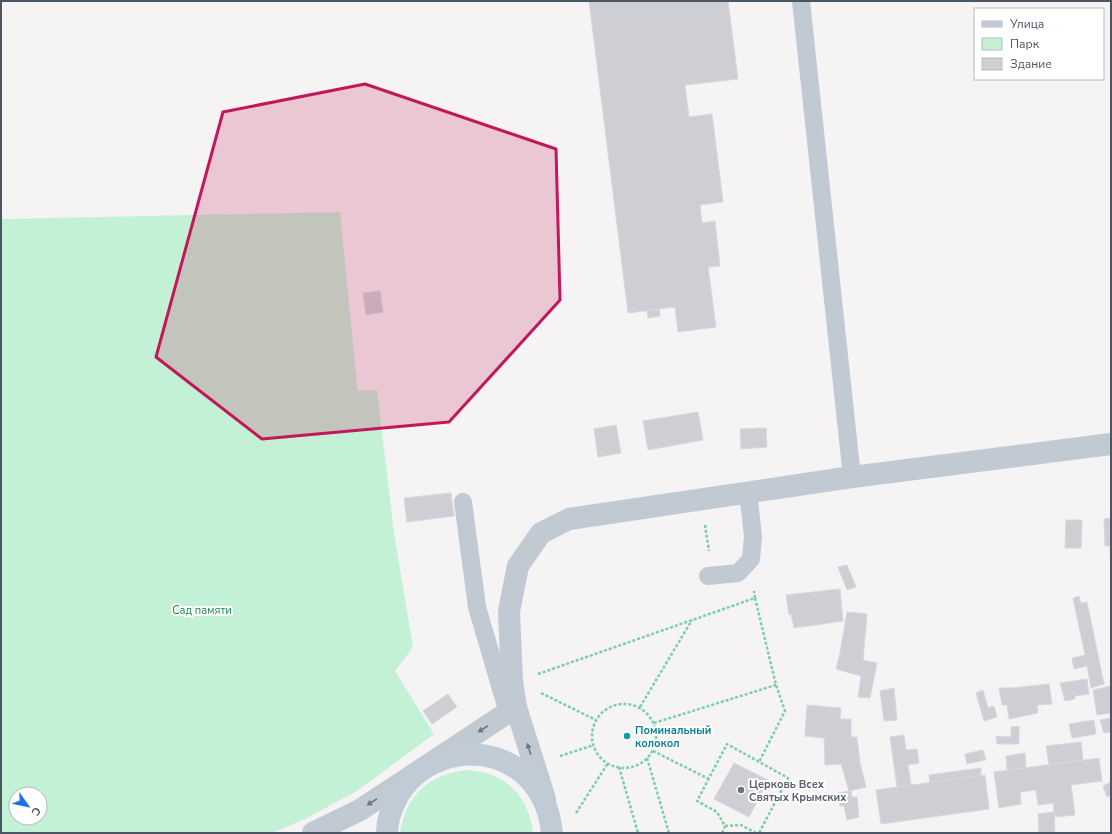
<svg xmlns="http://www.w3.org/2000/svg" width="1112" height="834" font-family="'Nunito Sans',sans-serif">
  <style>
    .green { fill: #c3f1d5; fill-rule: evenodd }
    .building { fill: #cdcfd5; stroke: #d7d9de }
    .lines { fill: none; stroke-linecap: round; stroke-linejoin: round }
    .path { stroke: #7ad0a6; stroke-width: 2.5; stroke-dasharray: 3 2; stroke-linecap: butt }
    .lane { stroke: #c1cad2; stroke-width: 18 }
    .street { stroke: #c1cad2; stroke-width: 22 }
    .secondary { stroke: #c1cbd6; stroke-width: 22 }
    .oneway { fill: #6e7983 }
    .marked { fill: #c2185b; fill-opacity: 0.2; stroke: #c2185b; stroke-width: 3; stroke-linejoin: round }
    .culture-dot { fill: #0f9aa8; stroke: #fff; stroke-width: 1.5 }
    .worship-dot { fill: #6b7280; stroke: #fff; stroke-width: 1.5 }
    .labels { text-anchor: middle; dominant-baseline: central; stroke-width: 4; stroke-linejoin: round; paint-order: stroke }
    .park-label { font-size: 11px; fill: #17864f; stroke: #fff }
    .culture-label { font-size: 11px; font-weight: bold; fill: #0d838f; stroke: #fff; text-anchor: start }
    .worship-label { font-size: 11px; font-weight: bold; fill: #5b616d; stroke: #fff; text-anchor: start }
  </style>
  <rect width="100%" height="100%" fill="#f5f3f3"/>
  <!-- green -->
  <g class="green">
    <path d="M 340,212 L 357,384 L 357,391 L 377,390 L 394,533 L 413,647 L 395,671 L 434,734 L 357,791 L 307,818 L 272,833 L 1,833 L 1,219 ZM 16,794 L 40,794 L 40,818 L 16,818 Z"/>
    <path d="M 466,770 C 471,771 477,771 482,772 C 511,778 531,804 533,833 L 400,833 C 407,794 427,776 466,770 Z"/>
  </g>
  <!-- building -->
  <g class="building">
    <path d="M 589,1 L 728,1 L 738,79 L 685,85 L 689,117 L 712,114 L 723,202 L 700,205 L 702,223 L 715,221 L 720,266 L 708,267 L 716,327 L 678,332 L 675,307 L 628,313 Z"/>
    <path d="M 380,291 L 383,312 L 366,315 L 363,293 Z"/>
    <path d="M 659,309 L 660,316 L 648,318 L 647,311 Z"/>
    <path d="M 698,412 L 703,440 L 648,450 L 643,421 Z"/>
    <path d="M 616,425 L 621,453 L 598,457 L 594,429 Z"/>
    <path d="M 766,428 L 767,447 L 741,449 L 740,429 Z"/>
    <path d="M 451,493 L 454,516 L 407,522 L 404,498 Z"/>
    <path d="M 1111,518 L 1111,573 L 1110,546 L 1105,546 L 1104,519 Z"/>
    <path d="M 1066,520 L 1082,520 L 1081,548 L 1065,548 Z"/>
    <path d="M 847,565 L 856,587 L 847,590 L 838,567 Z"/>
    <path d="M 840,589 L 843,621 L 794,628 L 791,614 L 789,615 L 786,595 Z"/>
    <path d="M 1079,596 L 1081,603 L 1087,602 L 1104,684 L 1091,688 L 1087,666 L 1074,669 L 1072,658 L 1085,655 L 1073,598 Z"/>
    <path d="M 847,612 L 867,614 L 863,660 L 877,663 L 870,698 L 858,697 L 861,676 L 836,669 L 840,653 Z"/>
    <path d="M 1087,679 L 1089,694 L 1075,696 L 1075,699 L 1065,701 L 1060,683 Z"/>
    <path d="M 1049,684 L 1052,704 L 1037,705 L 1038,713 L 1009,719 L 1007,705 L 1002,705 L 999,688 L 1012,688 Z"/>
    <path d="M 1111,686 L 1111,713 L 1097,715 L 1093,690 Z"/>
    <path d="M 894,688 L 897,720 L 884,721 L 880,691 Z"/>
    <path d="M 983,690 L 988,708 L 994,706 L 997,717 L 984,721 L 976,693 Z"/>
    <path d="M 448,694 L 457,707 L 432,724 L 423,711 Z"/>
    <path d="M 807,705 L 841,708 L 840,719 L 851,719 L 851,737 L 857,737 L 860,763 L 866,787 L 849,791 L 841,764 L 825,765 L 824,738 L 805,736 Z"/>
    <path d="M 1111,718 L 1111,732 L 1104,733 L 1100,720 Z"/>
    <path d="M 1094,720 L 1096,734 L 1072,738 L 1069,724 Z"/>
    <path d="M 1019,726 L 1019,744 L 997,744 L 996,736 L 1011,737 L 1011,727 Z"/>
    <path d="M 904,735 L 906,750 L 917,749 L 919,763 L 908,765 L 911,785 L 897,787 L 890,737 Z"/>
    <path d="M 1081,742 L 1083,760 L 1049,765 L 1046,746 Z"/>
    <path d="M 983,750 L 986,760 L 967,764 L 965,754 Z"/>
    <path d="M 1025,753 L 1026,768 L 1007,770 L 1006,756 Z"/>
    <path d="M 1099,758 L 1102,781 L 1071,785 L 1075,815 L 1055,817 L 1053,803 L 1038,805 L 1036,790 L 1020,792 L 1021,804 L 999,808 L 994,772 Z"/>
    <path d="M 734,763 L 768,780 L 749,817 L 714,799 Z"/>
    <path d="M 981,768 L 981,776 L 930,783 L 929,775 Z"/>
    <path d="M 985,775 L 989,809 L 881,824 L 876,790 Z"/>
    <path d="M 1111,782 L 1111,795 L 1107,797 L 1103,786 Z"/>
    <path d="M 851,791 L 852,797 L 857,797 L 859,817 L 847,820 L 844,806 L 840,806 L 837,793 Z"/>
    <path d="M 1054,812 L 1055,833 L 1039,833 L 1038,814 Z"/>
  </g>
  <g class="lines">
    <!-- path -->
    <g class="path">
      <path d="M 705,525 L 709,551"/>
      <path d="M 755,598 L 776,685 L 785,711 L 759,762"/>
      <path d="M 538,674 L 755,598 L 754,591"/>
      <path d="M 541,693 L 596,720"/>
      <circle cx="624" cy="736" r="32"/>
      <path d="M 640,707 L 692,620"/>
      <path d="M 654,723 L 776,685"/>
      <path d="M 653,751 L 709,779"/>
      <path d="M 560,756 L 594,745"/>
      <path d="M 647,758 L 669,833"/>
      <path d="M 619,767 L 638,833"/>
      <path d="M 576,813 L 608,763"/>
      <path d="M 722,833 L 725,826"/>
      <path d="M 756,833 L 741,825 L 725,826 L 717,812 L 697,801 L 727,744 L 788,778 L 759,833"/>
    </g>
    <!-- lane -->
    <g class="lane">
      <path d="M 801,1 L 852,477"/>
      <path d="M 463,502 L 477,607 L 508,713"/>
      <path d="M 708,576 L 738,573 L 751,559 L 753,536 L 748,492"/>
    </g>
    <!-- street -->
    <g class="street">
      <path d="M 545,799 L 516,707 L 512,681 L 509,611 L 518,566 L 541,533 L 569,519 L 852,477 L 1111,444"/>
      <path d="M 313,833 L 360,810 L 516,707"/>
    </g>
    <!-- secondary -->
    <path class="secondary" d="M 387,833 C 387,820 392,807 398,796 C 425,750 491,739 529,779 C 543,794 550,813 552,833"/>
  </g>
  <!-- one-way arrows -->
  <defs><path id="oneway-solid" d="M-6-.8H1V-3.2L6.5 0L1 3.2V.8H-6Z"/></defs>
  <g class="oneway">
    <use href="#oneway-solid" transform="translate(483 729) rotate(147)"/>
    <use href="#oneway-solid" transform="translate(529 749) rotate(-108)"/>
    <use href="#oneway-solid" transform="translate(372 802) rotate(147)"/>
  </g>
  <!-- marked area -->
  <path class="marked" d="M 365,84 L 556,149 L 560,300 L 449,422 L 262,439 L 156,357 L 223,112 Z"/>
  <!-- markers -->
  <circle class="culture-dot" cx="627" cy="736" r="4"/>
  <circle class="worship-dot" cx="741" cy="790" r="4"/>
  <g class="labels">
    <!-- park labels -->
    <g class="park-label">
      <text x="202" y="610">Сад памяти</text>
    </g>
    <!-- culture labels -->
    <g class="culture-label">
      <text x="635" y="730">Поминальный<tspan x="635" dy="13">колокол</tspan></text>
    </g>
    <!-- worship labels -->
    <g class="worship-label">
      <text x="749" y="784">Церковь Всех<tspan x="749" dy="13">Святых Крымских</tspan></text>
    </g>
  </g>
  <!-- border -->
  <rect width="1112" height="834" fill="none" stroke="#4a5661" stroke-width="4"/>
  <!-- legend -->
  <rect x="974" y="8" width="130" height="72" fill="#ffffff" stroke="#b7bbc0"/>
  <rect x="982" y="21" width="20" height="6" fill="#c1cbd6" stroke="#b7bbc0"/>
  <text x="1010" y="28" font-size="12" fill="#4a5661">Улица</text>
  <rect x="982" y="38" width="20" height="12" fill="#c3f1d5" stroke="#b7bbc0"/>
  <text x="1010" y="48" font-size="12" fill="#4a5661">Парк</text>
  <rect x="982" y="58" width="20" height="12" fill="#cdcfd5" stroke="#b7bbc0"/>
  <text x="1010" y="68" font-size="12" fill="#4a5661">Здание</text>
  <!-- north arrow -->
  <g transform="translate(28 806) rotate(123)"><circle r="19" fill="#ffffff" stroke="#b7bbc0"/>
  <path d="M0-3L7 15L0 10L-7 15Z" fill="#1a73e8"/>
  <text y="-6" font-size="11" font-weight="bold" text-anchor="middle" fill="#4a5661">С</text>
  </g>
</svg>
